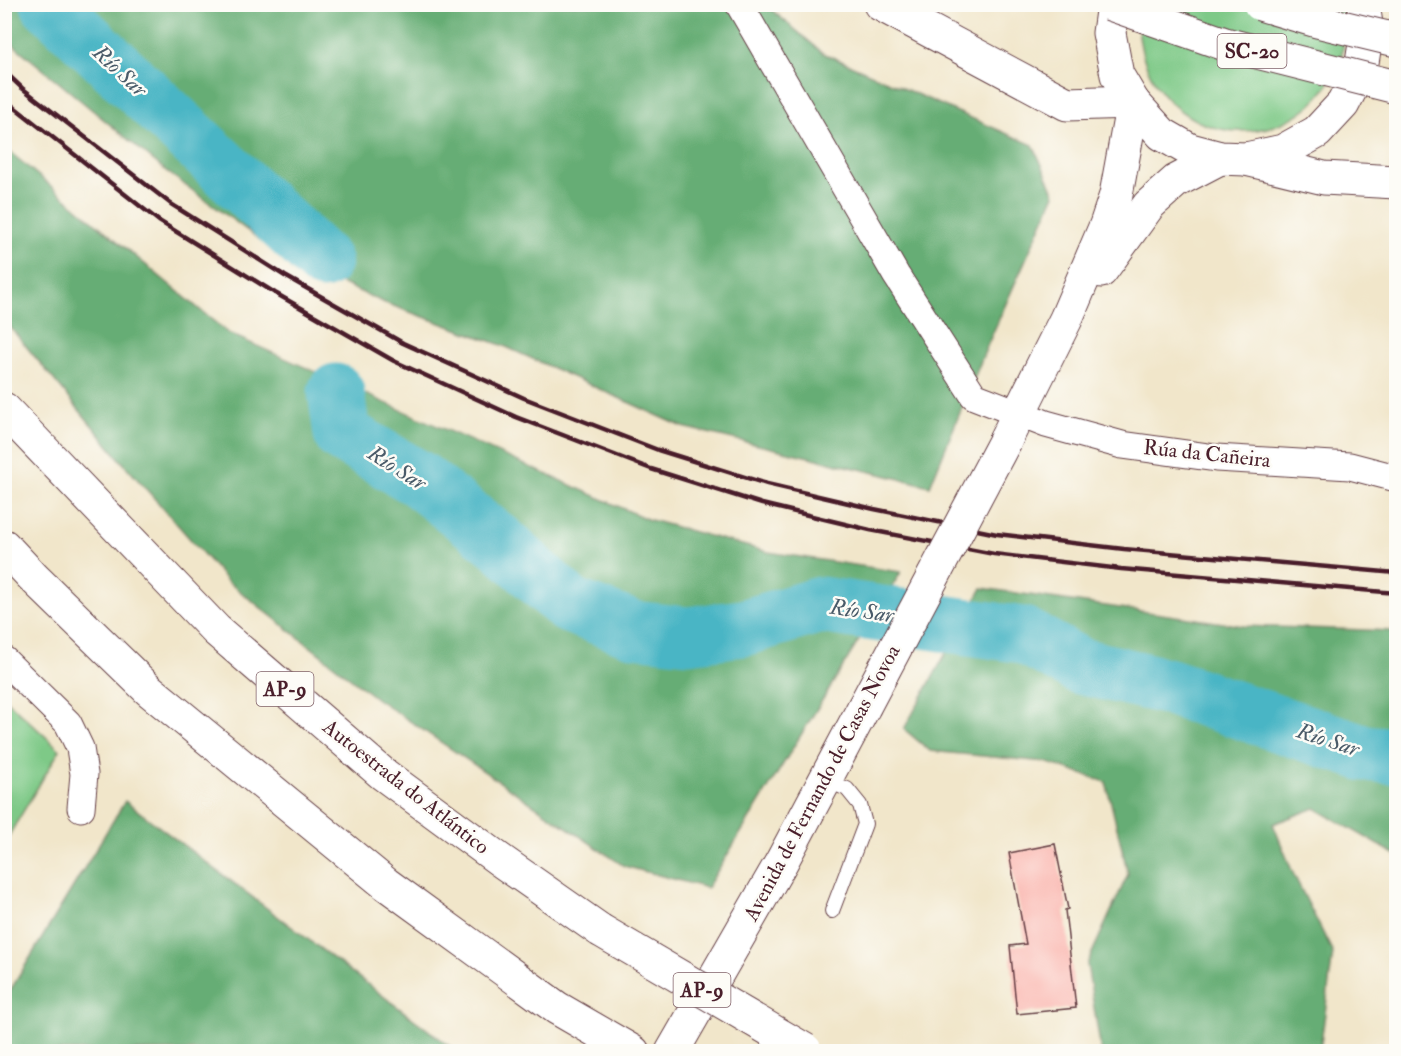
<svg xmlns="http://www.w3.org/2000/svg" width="1401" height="1056" font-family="'IM FELL Double Pica',serif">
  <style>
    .green { fill: #7ec987; stroke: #647459; stroke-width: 1.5 }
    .forest { fill: #66ad74; stroke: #586650; stroke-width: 1.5 }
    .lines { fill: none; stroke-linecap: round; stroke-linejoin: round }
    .river { stroke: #49b5c5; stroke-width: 57 }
    .building { fill: #f9a7a0 }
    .service-casing { stroke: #633d43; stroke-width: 16 }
    .minor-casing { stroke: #633d43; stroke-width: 29 }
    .tertiary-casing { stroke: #633d43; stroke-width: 35 }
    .trunk-casing { stroke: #633d43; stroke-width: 35 }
    .motorway-casing { stroke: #633d43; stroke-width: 35 }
    .service { stroke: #fff; stroke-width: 14 }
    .minor { stroke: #fff; stroke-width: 27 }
    .tertiary { stroke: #fff; stroke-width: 33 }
    .trunk { stroke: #fff; stroke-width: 33 }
    .motorway { stroke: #fff; stroke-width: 33 }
    .rail { stroke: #4a1f2b; stroke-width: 4.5 }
    .tertiary-bridge-casing { stroke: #633d43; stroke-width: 35; stroke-linecap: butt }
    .trunk-bridge-casing { stroke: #633d43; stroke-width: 35; stroke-linecap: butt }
    .motorway-bridge-casing { stroke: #633d43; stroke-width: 35; stroke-linecap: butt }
    .tertiary-bridge { stroke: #fff; stroke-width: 33 }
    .trunk-bridge { stroke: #fff; stroke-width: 33 }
    .motorway-bridge { stroke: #fff; stroke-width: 33 }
    .labels { text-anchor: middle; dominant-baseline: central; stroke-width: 5; stroke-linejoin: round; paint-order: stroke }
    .shield { fill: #fdfcf7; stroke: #806168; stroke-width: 1.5 }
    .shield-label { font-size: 20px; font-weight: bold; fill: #4a1f2b }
    .street-label { font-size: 21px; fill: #4a1f2b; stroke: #fdfcf7 }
    .water-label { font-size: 22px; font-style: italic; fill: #4a5b69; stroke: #fdfcf7 }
  </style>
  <rect width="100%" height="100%" fill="#fdfcf7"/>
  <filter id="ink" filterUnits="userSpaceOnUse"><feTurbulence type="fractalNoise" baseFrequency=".0167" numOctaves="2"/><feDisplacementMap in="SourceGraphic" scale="12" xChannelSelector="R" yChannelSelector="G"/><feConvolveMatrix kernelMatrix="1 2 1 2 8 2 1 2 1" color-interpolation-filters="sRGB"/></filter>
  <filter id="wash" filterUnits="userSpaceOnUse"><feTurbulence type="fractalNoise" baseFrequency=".008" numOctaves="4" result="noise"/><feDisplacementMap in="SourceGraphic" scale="24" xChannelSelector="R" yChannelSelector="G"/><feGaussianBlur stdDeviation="1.35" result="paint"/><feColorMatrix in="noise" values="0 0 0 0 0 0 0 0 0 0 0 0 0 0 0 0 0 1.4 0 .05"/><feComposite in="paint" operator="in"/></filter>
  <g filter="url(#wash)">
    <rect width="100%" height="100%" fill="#f1e6ca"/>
    <!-- green -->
    <g class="green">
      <path d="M 1141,5 L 1342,5 C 1344,26 1347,48 1337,68 C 1297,156 1175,151 1144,59 C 1139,42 1136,22 1141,5 Z"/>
      <path d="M 4,698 L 60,750 L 5,842 L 4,842 Z"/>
    </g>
    <!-- forest -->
    <g class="forest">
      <path d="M 5,4 L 766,5 L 823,53 L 1033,145 L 1055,194 L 988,344 L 930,486 L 683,427 L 504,346 L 385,303 L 285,258 L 166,171 L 5,38 Z"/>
      <path d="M 5,148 L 228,333 L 647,519 L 768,552 L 901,572 L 707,888 L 624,866 L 377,699 L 228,582 L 124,464 L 5,321 Z"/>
      <path d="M 982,588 L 1244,626 L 1396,631 L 1396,855 L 1315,808 L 1273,824 L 1293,873 L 1333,953 L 1320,1051 L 1101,1051 L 1087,964 L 1128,874 L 1106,782 L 1045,762 L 930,751 L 904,729 Z"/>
      <path d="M 125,801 L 456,1051 L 5,1051 L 5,999 Z"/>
    </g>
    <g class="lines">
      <!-- river -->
      <g class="river">
        <path d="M 49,4 L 323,261"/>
        <path d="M 336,392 L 342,434 L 420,480 L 501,543 L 569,605 L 633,629 L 688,635 L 743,628 L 820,605 L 1023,635 L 1080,666 L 1170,687 L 1365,753 L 1396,756"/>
      </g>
    </g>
    <g id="blocks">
      <!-- building -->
      <path class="building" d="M 1055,844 L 1068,909 L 1065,910 L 1076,1008 L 1017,1014 L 1010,946 L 1026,944 L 1009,853 Z"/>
    </g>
  </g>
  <g filter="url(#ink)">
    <use href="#blocks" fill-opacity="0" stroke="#633d43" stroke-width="1.5"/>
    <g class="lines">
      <!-- service casing -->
      <g class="service-casing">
        <path id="service" d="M 826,780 L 847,789 L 860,805 L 865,824 L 832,911"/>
      </g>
      <!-- minor casing -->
      <g class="minor-casing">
        <g id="minor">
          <path d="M 739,4 L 896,275 L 974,396 L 1046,424 L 1122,445 L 1216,458 L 1350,466 L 1396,478"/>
          <path d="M 4,660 L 68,723 L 80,748 L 84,774 L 81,808"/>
        </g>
      </g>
      <!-- tertiary casing -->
      <g class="tertiary-casing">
        <g id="tertiary">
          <path d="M 1113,4 L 1109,33 L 1117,75 L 1133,102 L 1162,134 L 1190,150 L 1220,158 L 1246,159 L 1283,151 L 1317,132 L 1343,104 L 1361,69 L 1367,31 L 1363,4"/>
          <path d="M 1101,271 L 1149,205 L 1176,181 L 1220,158"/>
          <path d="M 1005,441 L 1066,319 L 1106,225 L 1116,195 L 1133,102"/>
          <path d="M 672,1052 L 782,861 L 864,707"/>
        </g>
      </g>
      <!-- trunk casing -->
      <g class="trunk-casing">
        <g id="trunk">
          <path d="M 880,4 L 1067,104 L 1133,102"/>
          <path d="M 1246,159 L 1324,178 L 1396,182"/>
        </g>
      </g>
      <!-- motorway casing -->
      <g class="motorway-casing">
        <g id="motorway">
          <path d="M 4,409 L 216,630 L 383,774 L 500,860 L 600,930"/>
          <path d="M 4,546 L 33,577 L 149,690 L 386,884 L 557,1008 L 633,1052"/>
        </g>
      </g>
      <!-- service -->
      <use href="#service" class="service"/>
      <!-- minor -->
      <use href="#minor" class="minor"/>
      <!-- tertiary -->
      <use href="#tertiary" class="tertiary"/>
      <!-- trunk -->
      <use href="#trunk" class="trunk"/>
      <!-- motorway -->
      <use href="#motorway" class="motorway"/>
      <!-- rail -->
      <g class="rail">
        <path d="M 4,71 L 22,88 L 171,204 L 285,276 L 403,343 L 524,398 L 658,450 L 767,484 L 874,509 L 997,534 L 1124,549 L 1396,573"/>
        <path d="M 4,99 L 159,221 L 275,293 L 394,361 L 516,417 L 651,469 L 762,504 L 870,530 L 994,554 L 1121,569 L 1396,593"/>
      </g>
      <!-- tertiary-bridge casing -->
      <g class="tertiary-bridge-casing">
        <path id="tertiary-bridge" d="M 864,707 L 1005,441"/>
      </g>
      <!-- trunk-bridge casing -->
      <g class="trunk-bridge-casing">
        <g id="trunk-bridge">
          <path d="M 1110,4 L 1225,44 L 1396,87"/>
          <path d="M 1260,4 L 1317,21 L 1396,40"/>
        </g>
      </g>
      <!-- motorway-bridge casing -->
      <g class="motorway-bridge-casing">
        <path id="motorway-bridge" d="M 600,930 L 805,1050"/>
      </g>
      <!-- tertiary-bridge -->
      <use href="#tertiary-bridge" class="tertiary-bridge"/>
      <!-- trunk-bridge -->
      <use href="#trunk-bridge" class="trunk-bridge"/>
      <!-- motorway-bridge -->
      <use href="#motorway-bridge" class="motorway-bridge"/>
    </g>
  </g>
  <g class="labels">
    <!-- shield labels -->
    <g class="shield">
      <rect x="1217.5" y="34" width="69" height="34" rx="4.5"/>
      <rect x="256.5" y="672" width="57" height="34" rx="4.5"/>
      <rect x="673.5" y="973" width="57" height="34" rx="4.5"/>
    </g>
    <g class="shield-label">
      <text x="1252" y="51">SC-20</text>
      <text x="285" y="689">AP-9</text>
      <text x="702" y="990">AP-9</text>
    </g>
    <!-- street labels -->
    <g class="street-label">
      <text transform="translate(1207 454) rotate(6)">Rúa da Cañeira</text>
      <text transform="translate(822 783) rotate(-62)">Avenida de Fernando de Casas Novoa</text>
      <text transform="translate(406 787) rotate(38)">Autoestrada do Atlántico</text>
    </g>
    <!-- water labels -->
    <g class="water-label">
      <text transform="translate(120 71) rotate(43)">Río Sar</text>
      <text transform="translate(397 468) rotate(32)">Río Sar</text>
      <text transform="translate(862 611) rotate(8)">Río Sar</text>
      <text transform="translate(1328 740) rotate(18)">Río Sar</text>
    </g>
  </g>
  <!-- margin -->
  <rect width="1401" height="1056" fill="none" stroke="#fdfcf7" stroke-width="24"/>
</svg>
